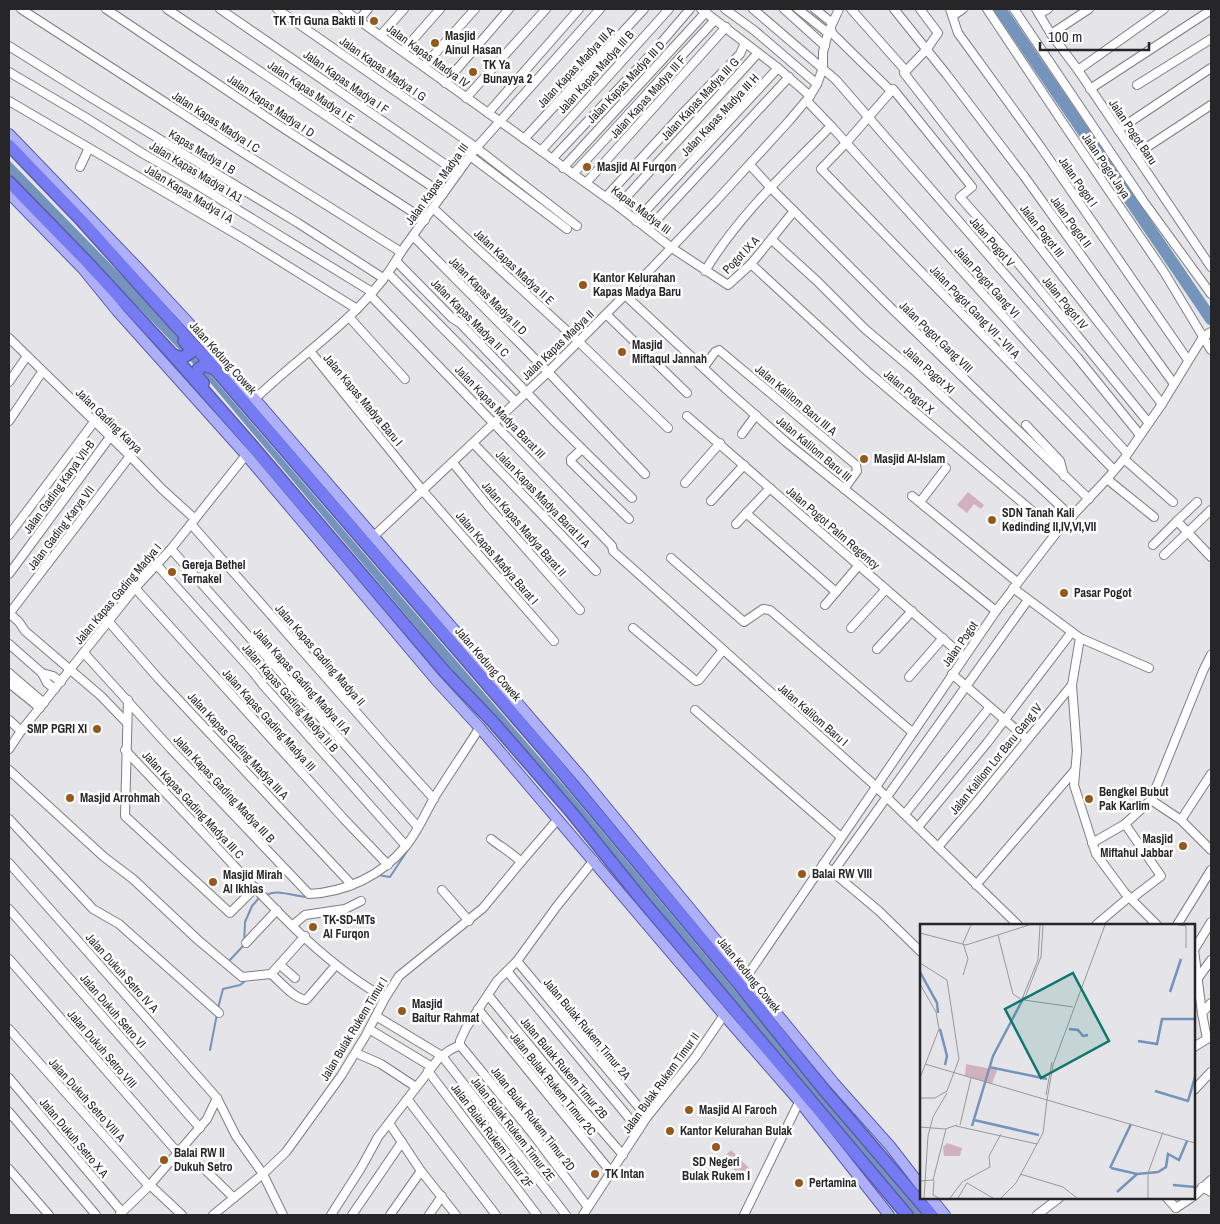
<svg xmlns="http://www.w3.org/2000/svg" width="1220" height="1224" font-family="'Archivo Narrow',sans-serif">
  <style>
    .grass { fill: #d2b1bf }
    .water { fill: #7594bb }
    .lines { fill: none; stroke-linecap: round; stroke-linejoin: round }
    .stream { stroke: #7594bb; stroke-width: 2 }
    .river { stroke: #7594bb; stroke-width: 12 }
    .minor-casing { stroke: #7f7d81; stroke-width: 10 }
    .major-casing { stroke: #5a5dad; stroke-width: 12 }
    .highway-casing { stroke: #5a5dad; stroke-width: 14 }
    .minor { stroke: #fff; stroke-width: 8 }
    .major { stroke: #adb0f8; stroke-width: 10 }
    .highway { stroke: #767bf4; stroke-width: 11 }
    .poi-dot { fill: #95591b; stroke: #fff; stroke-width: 2 }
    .labels { text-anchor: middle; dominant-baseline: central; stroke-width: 5; stroke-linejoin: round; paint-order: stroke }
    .poi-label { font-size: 12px; font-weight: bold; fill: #262628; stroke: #fff; text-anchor: start }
    .street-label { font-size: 12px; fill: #262628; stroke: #fff }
    .inset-river { fill: none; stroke: #7594bb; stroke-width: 2.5 }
    .inset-road { fill: none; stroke: #99989b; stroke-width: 1 }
    .view { fill: #0f766e; fill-opacity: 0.15; stroke: #0f766e; stroke-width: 2.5 }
    .inset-edge { fill: none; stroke: #262628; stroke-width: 2.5 }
  </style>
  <rect width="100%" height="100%" fill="#e5e4e8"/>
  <!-- grass -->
  <g class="grass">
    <path d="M 968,492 L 984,505 L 981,509 L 974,504 L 967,513 L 957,505 Z"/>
    <path d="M 731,1150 L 750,1169 L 741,1177 L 723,1158 Z"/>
  </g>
  <!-- water -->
  <path class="water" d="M 9,160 L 129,283 L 207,371 L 572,795 L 922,1215 L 911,1215 L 202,373 L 9,174 Z"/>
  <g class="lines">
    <!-- stream -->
    <g class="stream">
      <path d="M 378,875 L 390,877 L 409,848"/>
      <path d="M 266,895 C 280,889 292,896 307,897"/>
      <path d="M 228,962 L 244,945 L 245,922 L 252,906 L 259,898"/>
      <path d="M 218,1008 L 223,989 L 240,985 L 244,982 L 244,979"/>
      <path d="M 210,1050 L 217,1014"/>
    </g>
    <!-- river -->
    <path class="river" d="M 1000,9 L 1211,319"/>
    <!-- minor casing -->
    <g class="minor-casing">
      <g id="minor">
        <path d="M 21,9 L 242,152 L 401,252"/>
        <path d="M 106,9 L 277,124 L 425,220"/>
        <path d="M 167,9 L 443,194"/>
        <path d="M 220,9 L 458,173"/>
        <path d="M 277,9 L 470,143 L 577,226"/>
        <path d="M 343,9 L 618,206 L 672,248 L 728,285 L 751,264 L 794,211"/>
        <path d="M 701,9 L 778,68 L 810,96"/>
        <path d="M 725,9 L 755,31 L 817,84"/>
        <path d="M 753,9 L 836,80 L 1077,357 L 1140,435"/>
        <path d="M 784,9 L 825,46"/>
        <path d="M 798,9 L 828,33"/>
        <path d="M 815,9 L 831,22"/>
        <path d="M 851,9 L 906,71"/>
        <path d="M 894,9 L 947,75 L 1024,176 L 1174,384"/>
        <path d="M 920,9 L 938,33 L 927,49 L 904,73 L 1162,404"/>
        <path d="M 950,9 L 958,33 L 1040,146 L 1188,360"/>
        <path d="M 987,9 L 1067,129 L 1164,272 L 1211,350"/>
        <path d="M 1014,9 L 1144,202 L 1211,294"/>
        <path d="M 1036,9 L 1051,34 L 1078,70 L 1211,267"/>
        <path d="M 1039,14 L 1048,9"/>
        <path d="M 954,15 L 963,9"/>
        <path d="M 358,21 L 368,9"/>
        <path d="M 830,28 L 833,34 L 891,91"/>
        <path d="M 1051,34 L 1089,9"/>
        <path d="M 381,35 L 404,9"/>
        <path d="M 9,46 L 90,97 L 298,223 L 383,278"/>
        <path d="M 403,51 L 440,9"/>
        <path d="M 424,66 L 475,9"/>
        <path d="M 1078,70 L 1164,9"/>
        <path d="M 9,72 L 85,117 L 142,153 L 194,183 L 372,292"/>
        <path d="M 445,83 L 509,9"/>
        <path d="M 1137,85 L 1211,39"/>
        <path d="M 1090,89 L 1211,10"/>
        <path d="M 466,98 L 546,9"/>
        <path d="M 9,101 L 246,240 L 357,309"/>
        <path d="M 488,113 L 579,9"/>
        <path d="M 831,126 L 1127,453"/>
        <path d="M 1118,130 L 1211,68"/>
        <path d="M 524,139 L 644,9"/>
        <path d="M 541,151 L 669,9"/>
        <path d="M 1135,155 L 1211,105"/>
        <path d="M 470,156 L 567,229"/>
        <path d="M 552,159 L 655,50 L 690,9"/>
        <path d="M 750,165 L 771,188 L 888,305 L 1089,499"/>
        <path d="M 80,167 L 89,148"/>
        <path d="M 563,168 L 706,12"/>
        <path d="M 573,174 C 621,123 667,71 715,20"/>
        <path d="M 586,183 L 726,27"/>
        <path d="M 606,197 L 684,112 L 740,54 L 745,43"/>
        <path d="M 618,206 L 758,53"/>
        <path d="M 433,208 L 579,342 L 668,428"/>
        <path d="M 636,221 L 778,68"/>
        <path d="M 648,229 L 789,77"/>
        <path d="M 413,236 L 550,374 L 645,474"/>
        <path d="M 772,240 L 817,281 L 865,329 L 916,372 L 1072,517"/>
        <path d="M 396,261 L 452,318 L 460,323 L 557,424 L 632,498"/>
        <path d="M 751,264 L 867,371 L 1057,532"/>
        <path d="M 705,271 C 739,215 786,172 831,126 L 807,101"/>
        <path d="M 388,273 L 516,402"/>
        <path d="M 370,295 L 612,546 L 613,551 L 871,782 L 1018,925"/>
        <path d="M 625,295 L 726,389 L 786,442 L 996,611"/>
        <path d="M 606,314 L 687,393"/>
        <path d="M 349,317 L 405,379"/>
        <path d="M 9,338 L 130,456 L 162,489 L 195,519"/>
        <path d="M 310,351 L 423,491 L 554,641"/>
        <path d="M 704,367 L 715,352 L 719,350 L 856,465 L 857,471 L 844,489"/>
        <path d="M 9,382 L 27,356"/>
        <path d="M 255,399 C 304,351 368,313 401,252 L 476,148 L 600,9"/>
        <path d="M 687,416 L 964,657"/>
        <path d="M 9,421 L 42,372"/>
        <path d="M 1026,425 L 1060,461 L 1064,476"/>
        <path d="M 742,434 L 756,415"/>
        <path d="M 473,443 L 596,571"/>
        <path d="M 582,449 L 571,459 L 571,462 L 629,519"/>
        <path d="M 1124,459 L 1173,502"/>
        <path d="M 453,463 L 489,507 L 580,610"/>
        <path d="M 1114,470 L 821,169 L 846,143 L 893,89 L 972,187 L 960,197 L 1013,257 L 1148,422"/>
        <path d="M 1107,479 L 1154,517"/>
        <path d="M 685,483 L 720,443"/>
        <path d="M 912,496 L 1017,582"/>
        <path d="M 711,501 L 744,465"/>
        <path d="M 920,502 L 946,468"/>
        <path d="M 746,513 L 836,592"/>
        <path d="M 1177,521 L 1197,502"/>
        <path d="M 191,524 L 387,747 L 434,799"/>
        <path d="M 736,524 L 770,488"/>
        <path d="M 9,535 L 94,422"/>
        <path d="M 374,536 L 548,372 L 649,271 L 716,201 L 789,121 L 810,96 L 817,84 L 823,68 L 823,52 L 828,33 L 839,9"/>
        <path d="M 1153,545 L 1177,521 L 1211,557"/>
        <path d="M 171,549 L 418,827"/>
        <path d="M 1164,555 L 1211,510"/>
        <path d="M 671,558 L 744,622 L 763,609 L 770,610 L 912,732"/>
        <path d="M 156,564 L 253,672 L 263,685 L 406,846"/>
        <path d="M 9,574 L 110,437"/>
        <path d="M 135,588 L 344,819 L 388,865"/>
        <path d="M 1013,588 L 1080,638 L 1072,685 L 1077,751 L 1074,785 L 1096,854 L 1125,893 L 1157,925"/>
        <path d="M 825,605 L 859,565"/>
        <path d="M 9,613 L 19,622 L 25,631 L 101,696 L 127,723"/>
        <path d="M 9,614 L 130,456"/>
        <path d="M 109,622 L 158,678 L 352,885"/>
        <path d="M 633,628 L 696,681 L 699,680 L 723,650"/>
        <path d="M 851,628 L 886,589"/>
        <path d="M 1080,638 L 1149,668"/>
        <path d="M 9,644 L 42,673 L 47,683 L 55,689"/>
        <path d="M 877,649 L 912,611"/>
        <path d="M 84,653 L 171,749 L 309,894 C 346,892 381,876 405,847 C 417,833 425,814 434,798 C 449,774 465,751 480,727"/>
        <path d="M 9,673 L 44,703"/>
        <path d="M 42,673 L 53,676 L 61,682"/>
        <path d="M 952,674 L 1027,739"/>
        <path d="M 909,677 L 943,638"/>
        <path d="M 9,683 L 40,708"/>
        <path d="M 128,700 L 125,816 L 230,913 L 255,888"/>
        <path d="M 695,710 L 841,837"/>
        <path d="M 9,720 L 21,731"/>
        <path d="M 9,749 L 21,731 L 135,588 L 171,549 L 246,455"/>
        <path d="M 125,750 C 163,790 200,829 237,869 C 281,916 328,966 385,998"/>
        <path d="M 9,770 L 104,857 L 133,879 L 198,940 L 242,977 L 271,974 L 305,936"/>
        <path d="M 1151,800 L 1181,820 L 1211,850"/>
        <path d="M 905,814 L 989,708"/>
        <path d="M 9,819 L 93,909 L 119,924 L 219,1013"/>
        <path d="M 1181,820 L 1211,774"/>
        <path d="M 1125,824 L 1161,876 L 1131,899"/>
        <path d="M 918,827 L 987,743 L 1071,633"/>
        <path d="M 491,839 C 501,847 511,852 521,862"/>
        <path d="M 1092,843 L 1125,824 L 1151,800 L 1203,671 L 1211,655"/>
        <path d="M 938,847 L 974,805 L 1072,685"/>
        <path d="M 9,863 L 217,1098 L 236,1136 L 263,1174 L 283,1215"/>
        <path d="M 823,864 L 879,911 L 921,952"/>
        <path d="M 833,872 L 1028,600"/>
        <path d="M 976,885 L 1075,770"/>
        <path d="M 442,890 L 469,921"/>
        <path d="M 9,909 L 200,1128"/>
        <path d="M 293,925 L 305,915 L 345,909 L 361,901"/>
        <path d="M 1096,925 L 1129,897"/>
        <path d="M 1177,925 L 1211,870"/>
        <path d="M 246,943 L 277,910"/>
        <path d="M 1194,950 L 1202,1013 L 1207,1039"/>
        <path d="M 1194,950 L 1211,922"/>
        <path d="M 9,959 L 178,1153 L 187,1152 L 234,1198"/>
        <path d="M 517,961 L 647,1117"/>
        <path d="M 280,965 L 295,978"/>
        <path d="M 507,971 L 639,1130"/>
        <path d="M 271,974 C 281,982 293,998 306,1000 L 336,965"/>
        <path d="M 747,976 L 996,611 L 1057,532 L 1107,479 L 1124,459 L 1162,404 L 1203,337 L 1211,332"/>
        <path d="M 1196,981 L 1211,960"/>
        <path d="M 488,995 L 557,1079 L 623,1155"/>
        <path d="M 478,1009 L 611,1172"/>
        <path d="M 1202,1013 L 1211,1003"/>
        <path d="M 376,1016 L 442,1056 L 566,1215"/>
        <path d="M 9,1029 L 149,1186"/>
        <path d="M 369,1029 L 432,1067"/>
        <path d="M 460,1045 L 460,1041 L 466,1028 L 497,981 L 517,961 L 557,906 L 594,860"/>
        <path d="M 460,1045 L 532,1133 L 588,1207"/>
        <path d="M 1194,1047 L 1210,1037"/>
        <path d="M 356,1053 L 381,1064 L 416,1087"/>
        <path d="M 428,1071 L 537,1215"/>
        <path d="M 9,1078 L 122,1212"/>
        <path d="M 1194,1090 L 1211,1072"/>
        <path d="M 408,1100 L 496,1215"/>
        <path d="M 9,1112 L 96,1215"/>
        <path d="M 389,1123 L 421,1171 L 456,1215"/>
        <path d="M 9,1169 L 49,1215"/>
        <path d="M 150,1185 L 182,1215"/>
        <path d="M 1202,1187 L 1211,1192"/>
        <path d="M 1194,1196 L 1211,1180"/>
        <path d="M 1167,1198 L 1176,1208"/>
        <path d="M 1176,1208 L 1191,1198"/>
        <path d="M 120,1214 L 149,1186 L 207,1119 L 217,1098"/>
        <path d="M 213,1215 L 263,1174 L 286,1152 L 341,1076 L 366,1035 L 385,998 L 399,976 L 483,908 L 521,862 L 558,819"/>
        <path d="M 331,1215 L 361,1168 L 378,1137 L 439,1058 L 450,1050 L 460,1045"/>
        <path d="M 352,1215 L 402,1142"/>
        <path d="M 390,1215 L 421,1171"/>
        <path d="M 429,1215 L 442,1196"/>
        <path d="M 583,1215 L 647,1117 L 696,1056 L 724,1015"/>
        <path d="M 744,1215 L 801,1098"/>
        <path d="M 1037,1215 L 1059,1198"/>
      </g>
    </g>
    <!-- major casing -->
    <g class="major-casing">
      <g id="major">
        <path d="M 9,134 L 138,268 L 198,333 L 584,780 L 834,1083 L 890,1146 L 921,1186"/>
        <path d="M 9,193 L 83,269 L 118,312 L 246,455 L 436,680 L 480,728 L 724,1015 L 799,1101 L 889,1215"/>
        <path d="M 931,1198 L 945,1215"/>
      </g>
    </g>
    <!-- highway casing -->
    <g class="highway-casing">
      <g id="highway">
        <path d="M 9,145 L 82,221 L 215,369 L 544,750 L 738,983 L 825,1091 L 931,1215"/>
        <path d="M 9,182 L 87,262 L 173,355 L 243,435 L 445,672 L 493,722 L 572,813 L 642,900 L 907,1215"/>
        <path d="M 173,355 L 182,358 L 190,353 L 190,348 L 184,341"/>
        <path d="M 203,383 L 197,376 L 198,369 L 204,365 L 215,369"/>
      </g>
    </g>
    <!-- minor -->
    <use href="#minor" class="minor"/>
    <!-- major -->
    <use href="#major" class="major"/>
    <!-- highway -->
    <use href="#highway" class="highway"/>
  </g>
  <!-- markers -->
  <g class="poi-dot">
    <circle cx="374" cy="21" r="5"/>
    <circle cx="435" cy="43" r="5"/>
    <circle cx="473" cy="72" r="5"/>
    <circle cx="587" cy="167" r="5"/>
    <circle cx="583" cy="285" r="5"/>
    <circle cx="622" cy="352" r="5"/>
    <circle cx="864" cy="459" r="5"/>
    <circle cx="992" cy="520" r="5"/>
    <circle cx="172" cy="572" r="5"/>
    <circle cx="1064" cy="593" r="5"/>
    <circle cx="97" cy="729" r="5"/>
    <circle cx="70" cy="798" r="5"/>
    <circle cx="1089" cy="799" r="5"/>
    <circle cx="1183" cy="846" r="5"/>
    <circle cx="802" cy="874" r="5"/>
    <circle cx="213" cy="882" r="5"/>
    <circle cx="313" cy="927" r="5"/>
    <circle cx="402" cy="1011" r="5"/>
    <circle cx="689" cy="1110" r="5"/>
    <circle cx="670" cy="1131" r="5"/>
    <circle cx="716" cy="1147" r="5"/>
    <circle cx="164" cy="1160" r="5"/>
    <circle cx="595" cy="1174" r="5"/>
    <circle cx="799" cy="1183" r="5"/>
  </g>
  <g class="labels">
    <!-- poi labels -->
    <g class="poi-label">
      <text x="364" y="21" text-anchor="end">TK Tri Guna Bakti II</text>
      <text x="445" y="36">Masjid<tspan x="445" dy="14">Ainul Hasan</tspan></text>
      <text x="483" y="65">TK Ya<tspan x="483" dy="14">Bunayya 2</tspan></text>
      <text x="597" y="167">Masjid Al Furqon</text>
      <text x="593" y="278">Kantor Kelurahan<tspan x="593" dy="14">Kapas Madya Baru</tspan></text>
      <text x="632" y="345">Masjid<tspan x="632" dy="14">Miftaqul Jannah</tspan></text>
      <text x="874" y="459">Masjid Al-Islam</text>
      <text x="1002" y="513">SDN Tanah Kali<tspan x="1002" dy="14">Kedinding II,IV,VI,VII</tspan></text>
      <text x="182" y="565">Gereja Bethel<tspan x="182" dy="14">Ternakel</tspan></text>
      <text x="1074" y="593">Pasar Pogot</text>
      <text x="87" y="729" text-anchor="end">SMP PGRI XI</text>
      <text x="1099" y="792">Bengkel Bubut<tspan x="1099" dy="14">Pak Karlim</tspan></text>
      <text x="80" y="798">Masjid Arrohmah</text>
      <text x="1173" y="839" text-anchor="end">Masjid<tspan x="1173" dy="14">Miftahul Jabbar</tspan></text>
      <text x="812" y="874">Balai RW VIII</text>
      <text x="223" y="875">Masjid Mirah<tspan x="223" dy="14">Al Ikhlas</tspan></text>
      <text x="323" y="920">TK-SD-MTs<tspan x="323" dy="14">Al Furqon</tspan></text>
      <text x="412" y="1004">Masjid<tspan x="412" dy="14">Baitur Rahmat</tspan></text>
      <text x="699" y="1110">Masjid Al Faroch</text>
      <text x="680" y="1131">Kantor Kelurahan Bulak</text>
      <text x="174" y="1153">Balai RW II<tspan x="174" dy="14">Dukuh Setro</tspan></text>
      <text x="716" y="1162" text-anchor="middle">SD Negeri<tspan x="716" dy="14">Bulak Rukem I</tspan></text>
      <text x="605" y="1174">TK Intan</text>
      <text x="809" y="1183">Pertamina</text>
    </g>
    <!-- street labels -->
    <g class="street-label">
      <text transform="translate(428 56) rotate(36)">Jalan Kapas Madya IV</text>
      <text transform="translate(576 67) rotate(-47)">Jalan Kapas Madya III A</text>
      <text transform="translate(383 69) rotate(35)">Jalan Kapas Madya I G</text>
      <text transform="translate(596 72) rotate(-48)">Jalan Kapas Madya III B</text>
      <text transform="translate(346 82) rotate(35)">Jalan Kapas Madya I F</text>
      <text transform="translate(626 82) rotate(-47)">Jalan Kapas Madya III D</text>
      <text transform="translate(311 92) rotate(34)">Jalan Kapas Madya I E</text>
      <text transform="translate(648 97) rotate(-48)">Jalan Kapas Madya III F</text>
      <text transform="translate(700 99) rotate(-47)">Jalan Kapas Madya III G</text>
      <text transform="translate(271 106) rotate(34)">Jalan Kapas Madya I D</text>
      <text transform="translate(720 115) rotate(-47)">Jalan Kapas Madya III H</text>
      <text transform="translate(216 122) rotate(33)">Jalan Kapas Madya I C</text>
      <text transform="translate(1133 132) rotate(56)">Jalan Pogot Baru</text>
      <text transform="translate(202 152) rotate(31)">Kapas Madya I B</text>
      <text transform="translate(1106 166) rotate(56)">Jalan Pogot Jaya</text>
      <text transform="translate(196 172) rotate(31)">Jalan Kapas Madya I A1</text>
      <text transform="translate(1078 182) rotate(55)">Jalan Pogot I</text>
      <text transform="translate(437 184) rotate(-54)">Jalan Kapas Madya III</text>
      <text transform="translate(189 194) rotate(31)">Jalan Kapas Madya I A</text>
      <text transform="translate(641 210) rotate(37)">Kapas Madya III</text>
      <text transform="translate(1071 222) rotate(54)">Jalan Pogot II</text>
      <text transform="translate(1042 231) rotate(52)">Jalan Pogot III</text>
      <text transform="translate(992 242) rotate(49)">Jalan Pogot V</text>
      <text transform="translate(741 255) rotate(-46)">Pogot IX A</text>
      <text transform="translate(514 267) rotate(43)">Jalan Kapas Madya II E</text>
      <text transform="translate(987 282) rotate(48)">Jalan Pogot Gang VI</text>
      <text transform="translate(488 296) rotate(45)">Jalan Kapas Madya II D</text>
      <text transform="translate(1065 303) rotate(51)">Jalan Pogot IV</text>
      <text transform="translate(975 312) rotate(46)">Jalan Pogot Gang VII - VII A</text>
      <text transform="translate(470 318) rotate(45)">Jalan Kapas Madya II C</text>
      <text transform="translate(936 337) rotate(44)">Jalan Pogot Gang VIII</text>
      <text transform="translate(558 345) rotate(-44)">Jalan Kapas Madya II</text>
      <text transform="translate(223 358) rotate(48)">Jalan Kedung Cowek</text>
      <text transform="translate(929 370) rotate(42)">Jalan Pogot XI</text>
      <text transform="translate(909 392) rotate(40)">Jalan Pogot X</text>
      <text transform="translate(363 400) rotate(50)">Jalan Kapas Madya Baru I</text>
      <text transform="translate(796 400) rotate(40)">Jalan Kalilom Baru III A</text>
      <text transform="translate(500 412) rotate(46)">Jalan Kapas Madya Barat III</text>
      <text transform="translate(109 421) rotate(44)">Jalan Gading Karya</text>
      <text transform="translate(814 449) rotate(40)">Jalan Kalilom Baru III</text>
      <text transform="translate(59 487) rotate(-54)">Jalan Gading Karya VII-B</text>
      <text transform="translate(543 499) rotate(46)">Jalan Kapas Madya Barat II A</text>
      <text transform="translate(61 528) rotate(-53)">Jalan Gading Karya VII</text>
      <text transform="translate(833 528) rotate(41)">Jalan Pogot Palm Regency</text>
      <text transform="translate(524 529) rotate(49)">Jalan Kapas Madya Barat II</text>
      <text transform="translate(497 558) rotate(49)">Jalan Kapas Madya Barat I</text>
      <text transform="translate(118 594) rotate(-50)">Jalan Kapas Gading Madya I</text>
      <text transform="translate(960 644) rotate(-55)">Jalan Pogot</text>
      <text transform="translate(320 655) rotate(49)">Jalan Kapas Gading Madya II</text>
      <text transform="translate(488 664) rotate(49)">Jalan Kedung Cowek</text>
      <text transform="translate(302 681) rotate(48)">Jalan Kapas Gading Madya II A</text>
      <text transform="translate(290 698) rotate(49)">Jalan Kapas Gading Madya II B</text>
      <text transform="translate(813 715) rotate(41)">Jalan Kalilom Baru I</text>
      <text transform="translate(269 720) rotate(48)">Jalan Kapas Gading Madya III</text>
      <text transform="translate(238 746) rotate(47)">Jalan Kapas Gading Madya III A</text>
      <text transform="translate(996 759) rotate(-51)">Jalan Kalilom Lor Baru Gang IV</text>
      <text transform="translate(224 789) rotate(47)">Jalan Kapas Gading Madya III B</text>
      <text transform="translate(193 805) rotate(47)">Jalan Kapas Gading Madya III C</text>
      <text transform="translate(122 973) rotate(48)">Jalan Dukuh Setro IV A</text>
      <text transform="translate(749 975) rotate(51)">Jalan Kedung Cowek</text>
      <text transform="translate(113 1011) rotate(49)">Jalan Dukuh Setro VI</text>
      <text transform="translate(354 1029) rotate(-59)">Jalan Bulak Rukem Timur I</text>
      <text transform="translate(587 1029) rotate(50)">Jalan Bulak Rukem Timur 2A</text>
      <text transform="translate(102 1049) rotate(49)">Jalan Dukuh Setro VIII</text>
      <text transform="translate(564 1068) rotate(50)">Jalan Bulak Rukem Timur 2B</text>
      <text transform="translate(661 1083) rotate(-54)">Jalan Bulak Rukem Timur II</text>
      <text transform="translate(553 1084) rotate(51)">Jalan Bulak Rukem Timur 2C</text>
      <text transform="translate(87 1100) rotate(48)">Jalan Dukuh Setro VIII A</text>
      <text transform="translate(533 1119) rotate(52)">Jalan Bulak Rukem Timur 2D</text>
      <text transform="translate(513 1129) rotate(52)">Jalan Bulak Rukem Timur 2E</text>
      <text transform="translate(492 1136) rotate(53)">Jalan Bulak Rukem Timur 2F</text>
      <text transform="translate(74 1138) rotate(50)">Jalan Dukuh Setro X A</text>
    </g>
  </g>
  <!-- overview -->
  <g transform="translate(920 924)">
    <rect width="275" height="275" fill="#e5e4e8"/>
    <path d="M 27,219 L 42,224 L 40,232 L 24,232 L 23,223 Z" fill="#d2b1bf"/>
    <path d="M 46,140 L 77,146 L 72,160 L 45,152 Z" fill="#d2b1bf"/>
    <path class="inset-river" d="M 0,48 L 17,79 L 18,89M 250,68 L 261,35M 20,105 L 27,132 L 25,141M 149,105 L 158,106 L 163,112 L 168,111M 218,117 L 237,120 L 242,95 L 275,95M 69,143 L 127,155M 235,167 L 268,177 L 275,153M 54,196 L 119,211M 52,202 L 73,132 L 104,73M 190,244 L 211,200M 191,244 L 217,250 L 238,248 L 246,243 L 248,230 L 259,236 L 267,217M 253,261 L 275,263M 197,268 L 217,250"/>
    <path class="inset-road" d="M 123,1 L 121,33 L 104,76 L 153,83M 258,1 L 266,2 L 266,24M 0,9 L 46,21 L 109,1M 78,11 L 93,70 L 102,76M 0,39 L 27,56 L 39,135 L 27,167 L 15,174 L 0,174M 43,51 L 48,35 L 43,19 L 51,1M 0,60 L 16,88 L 19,105 L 0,154M 102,75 L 118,36 L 120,1M 5,140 L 127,176 L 133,141 L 185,1M 126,171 L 132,138M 40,201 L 51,154M 36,202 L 117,220M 0,203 L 25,205 L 37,201M 100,250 L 143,263 L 157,274M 14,256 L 13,271 L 19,274M 0,257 L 13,256 L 26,205M 44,257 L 70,243 L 69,232 L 81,210M 4,274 L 8,212 L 13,193 L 27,169M 30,274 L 43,257M 38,274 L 47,259 L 73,274M 81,274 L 96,259 L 123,209 L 127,176 L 275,219M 228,274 L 228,249 L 243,208"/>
    <path class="view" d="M 153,49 L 189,117 L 121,154 L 85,85 Z"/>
    <rect width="275" height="275" class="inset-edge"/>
  </g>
  <!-- border -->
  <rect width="1220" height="1224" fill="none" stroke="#262628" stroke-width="20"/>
  <!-- scale -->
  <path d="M1040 42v8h109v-8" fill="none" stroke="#262628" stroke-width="2.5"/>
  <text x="1048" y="42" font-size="15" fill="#262628" stroke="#ffffff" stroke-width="4" paint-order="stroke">100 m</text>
</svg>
